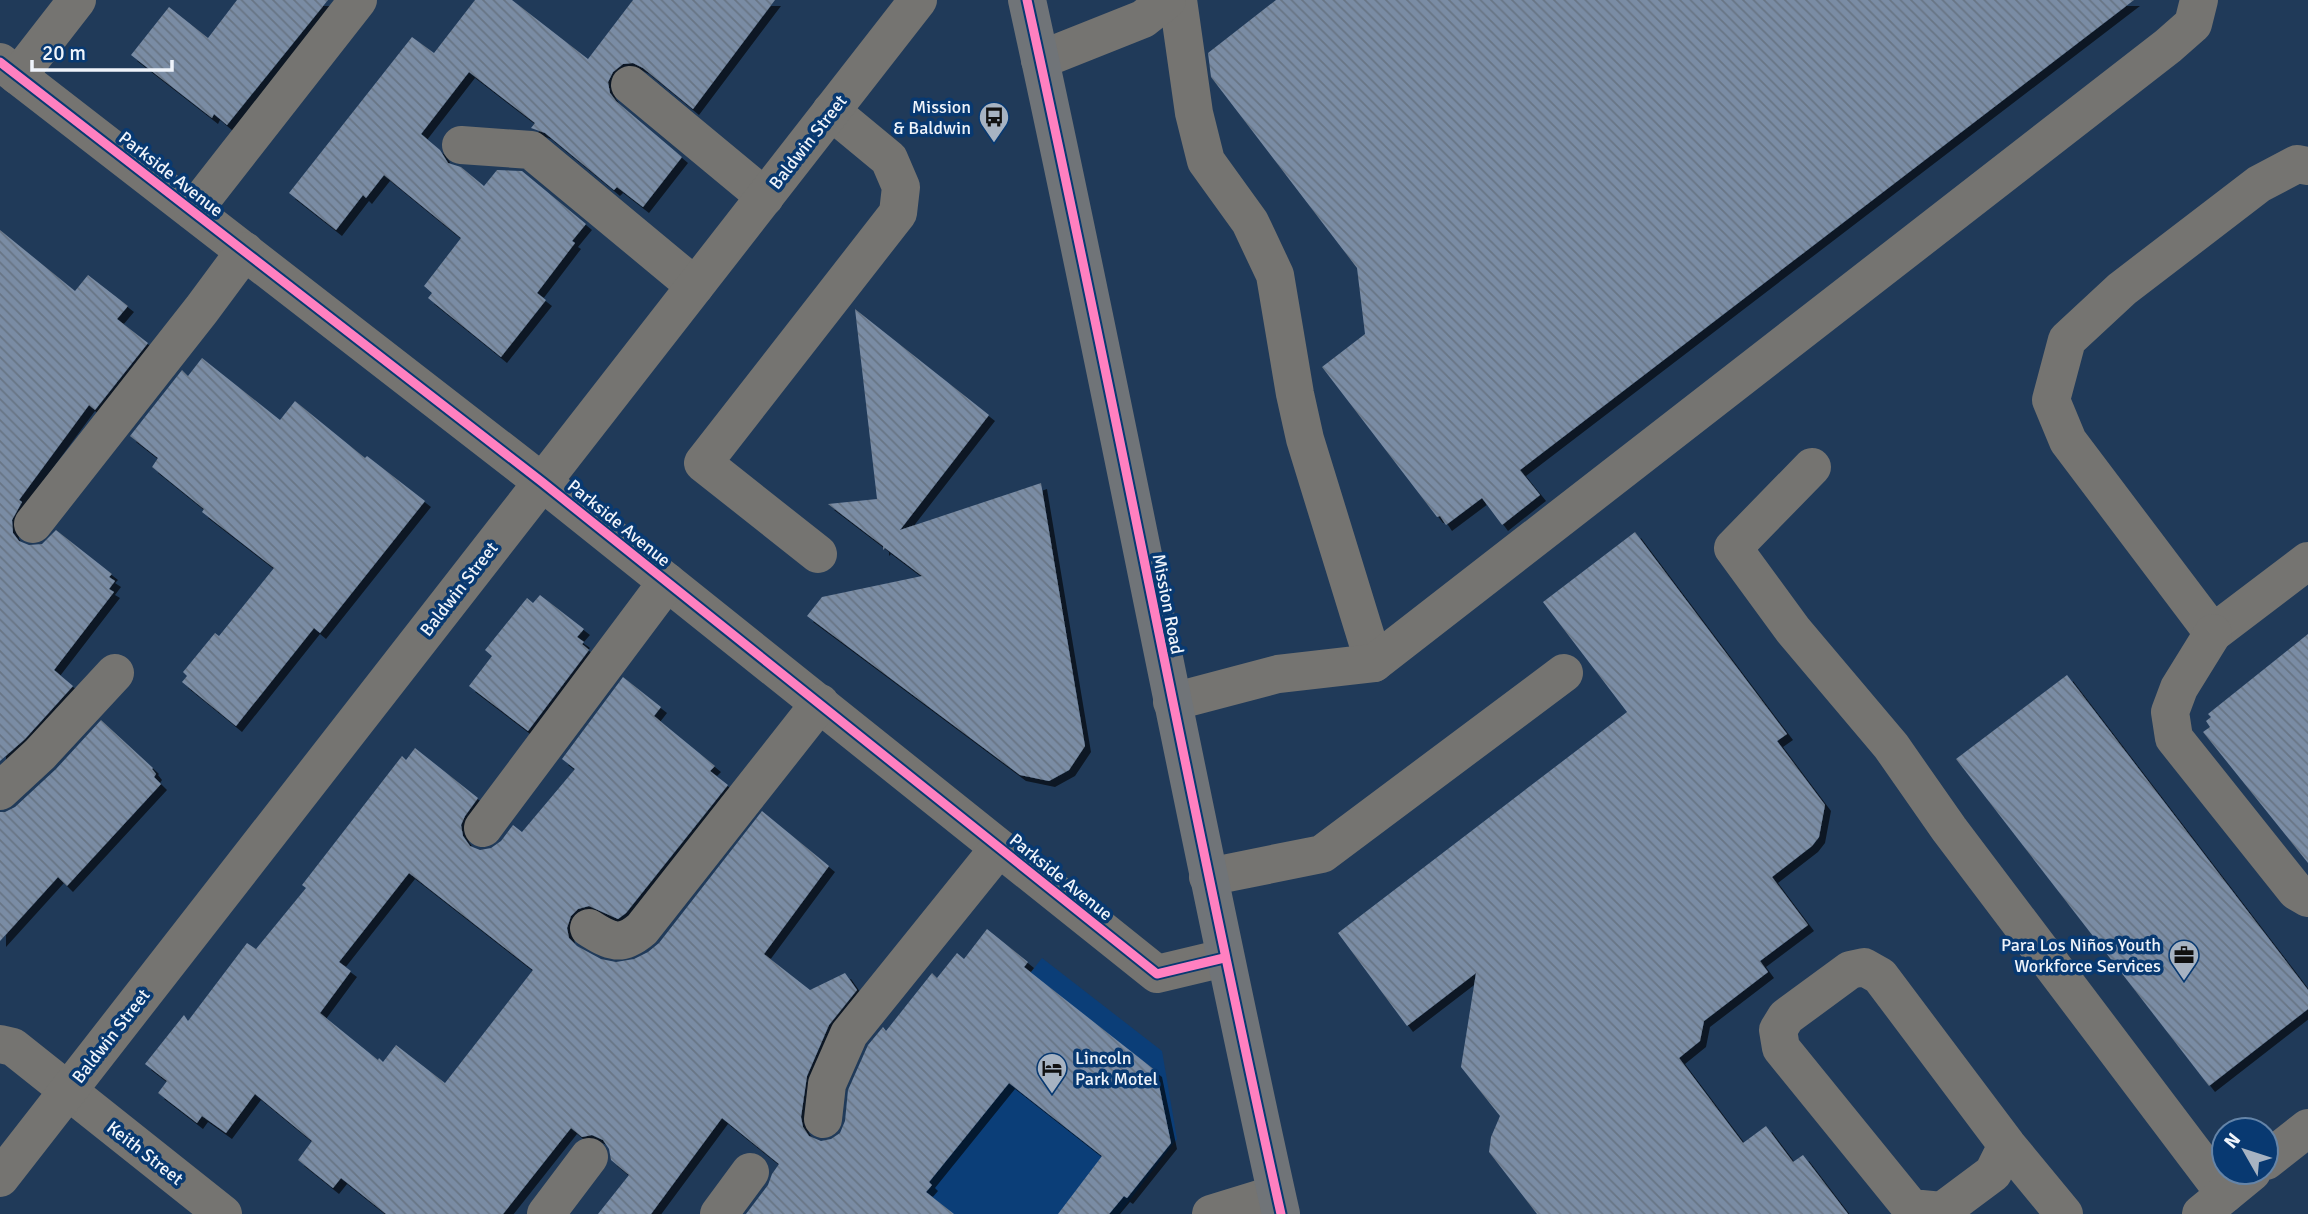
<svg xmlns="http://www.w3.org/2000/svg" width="2308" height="1214" font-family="Signika,sans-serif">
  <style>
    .built { fill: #0b3e78 }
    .building { fill: url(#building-back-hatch); fill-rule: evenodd; filter: url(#shadow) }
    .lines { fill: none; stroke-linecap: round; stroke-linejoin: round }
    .minor { stroke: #757471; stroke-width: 38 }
    .major { stroke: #707478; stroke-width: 38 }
    .cycleway-casing { stroke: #083971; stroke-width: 13 }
    .cycleway { stroke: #ff80c0; stroke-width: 9 }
    .labels { text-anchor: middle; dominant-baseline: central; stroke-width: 7; stroke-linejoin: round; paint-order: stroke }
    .poi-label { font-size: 18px; fill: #eff4fb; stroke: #083971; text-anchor: end }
    .street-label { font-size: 18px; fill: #eff4fb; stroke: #083971 }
  </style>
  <defs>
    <pattern id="building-back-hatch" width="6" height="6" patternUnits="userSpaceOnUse" patternTransform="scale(1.75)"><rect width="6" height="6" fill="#7a8ca4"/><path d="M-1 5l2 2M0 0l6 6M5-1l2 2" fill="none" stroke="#687585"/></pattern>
    <filter id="shadow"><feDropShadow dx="6" dy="6" stdDeviation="0" flood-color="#0009"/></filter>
  </defs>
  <rect width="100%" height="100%" fill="#203a59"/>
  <!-- built -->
  <path class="built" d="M 1042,958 L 1162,1051 L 1177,1139 L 1119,1214 L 844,1214 Z"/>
  <!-- building -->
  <g class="building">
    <path d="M 237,0 L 328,0 L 227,125 L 214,114 L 212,118 L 131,55 L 169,7 L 208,38 Z"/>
    <path d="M 475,0 L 512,0 L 588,59 L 633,0 L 775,0 L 693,109 L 643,68 L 633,63 L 623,64 L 613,72 L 608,82 L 610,93 L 616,101 L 682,157 L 643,207 L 617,187 L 614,190 L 545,133 L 531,128 L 535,123 L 469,72 L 421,134 L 440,150 L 448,163 L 461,167 L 484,186 L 497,170 L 522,171 L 586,224 L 572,241 L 575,243 L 537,293 L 546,300 L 501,357 L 428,298 L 432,293 L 424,286 L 461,238 L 384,175 L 366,198 L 363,195 L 336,230 L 289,193 L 412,37 L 434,53 Z"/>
    <path d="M 1276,0 L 2134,0 L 1520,470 L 1540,495 L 1502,525 L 1482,498 L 1446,525 L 1440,516 L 1437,517 L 1322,367 L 1365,334 L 1357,268 L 1211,77 L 1208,53 Z"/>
    <path d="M 0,230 L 75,291 L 88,275 L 128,306 L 117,319 L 148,343 L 95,410 L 89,405 L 19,500 L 22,502 L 12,520 L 13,533 L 19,541 L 29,545 L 42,544 L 56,530 L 112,574 L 109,577 L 115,581 L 109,589 L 114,592 L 54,670 L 73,686 L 25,739 L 0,761 Z"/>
    <path d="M 855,309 L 989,415 L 900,530 L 1041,483 L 1085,746 L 1069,770 L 1049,781 L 1020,775 L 807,616 L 822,597 L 922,576 L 885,548 L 883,550 L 883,546 L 828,504 L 877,499 Z"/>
    <path d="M 202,358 L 280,420 L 295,401 L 365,458 L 367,456 L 425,501 L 320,633 L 314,628 L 236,726 L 182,682 L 187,676 L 183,672 L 215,633 L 219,636 L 274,568 L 202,512 L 204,509 L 152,467 L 158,458 L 130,436 L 182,370 L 188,376 Z"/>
    <path d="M 1635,532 L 1787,734 L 1777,741 L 1825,805 L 1819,837 L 1812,846 L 1772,877 L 1808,925 L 1760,961 L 1768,972 L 1704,1021 L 1700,1041 L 1679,1058 L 1743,1143 L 1766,1126 L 1793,1162 L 1803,1155 L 1848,1214 L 1537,1214 L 1489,1152 L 1491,1137 L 1500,1116 L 1461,1067 L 1476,973 L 1407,1026 L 1338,933 L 1627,712 L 1543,602 Z"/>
    <path d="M 540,595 L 584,629 L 577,637 L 584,642 L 582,644 L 589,650 L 528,731 L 469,686 L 492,656 L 485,650 L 527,598 L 533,603 Z"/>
    <path d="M 2308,634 L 2308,863 L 2203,732 L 2210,727 L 2206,721 L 2211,717 L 2208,714 Z"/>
    <path d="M 2067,675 L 2308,990 L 2308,1009 L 2209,1086 L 1956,759 Z"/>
    <path d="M 623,677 L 661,707 L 654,716 L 715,766 L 710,771 L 728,785 L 626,913 L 618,919 L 589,906 L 578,909 L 571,916 L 567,928 L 569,938 L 577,946 L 601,959 L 616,962 L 634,959 L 648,952 L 659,943 L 762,811 L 829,866 L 764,954 L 810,990 L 845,973 L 857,990 L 829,1025 L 807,1076 L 801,1117 L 803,1127 L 809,1136 L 821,1141 L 831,1139 L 840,1133 L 845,1121 L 848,1090 L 868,1045 L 883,1027 L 886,1031 L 932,973 L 937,978 L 957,953 L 964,959 L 987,929 L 1028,962 L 1024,967 L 1156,1071 L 1171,1143 L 1127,1198 L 1124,1196 L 1109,1214 L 1058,1214 L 1102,1156 L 1009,1083 L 929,1182 L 932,1185 L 926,1192 L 954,1214 L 746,1214 L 768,1185 L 772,1174 L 779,1164 L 722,1118 L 651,1214 L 598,1214 L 629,1175 L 611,1160 L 609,1149 L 603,1140 L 592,1135 L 582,1137 L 571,1128 L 503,1214 L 386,1214 L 341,1178 L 333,1188 L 298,1160 L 312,1141 L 255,1094 L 226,1133 L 202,1116 L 197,1123 L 158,1093 L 167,1081 L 145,1064 L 184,1015 L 188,1021 L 247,943 L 256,949 L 306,888 L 302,885 L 402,756 L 406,760 L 415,748 L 478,798 L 465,816 L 461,825 L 463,836 L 470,846 L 480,850 L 491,848 L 501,841 L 513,825 L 522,832 L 575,769 L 562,759 ZM 409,873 L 533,970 L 445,1083 L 396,1045 L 383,1062 L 379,1058 L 378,1060 L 320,1013 L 351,971 L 339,962 Z"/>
    <path d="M 101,720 L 153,768 L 152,769 L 156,774 L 154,777 L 161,784 L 67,886 L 58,877 L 0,941 L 0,812 L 5,812 L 15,807 L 56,769 Z"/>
  </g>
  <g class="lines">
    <!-- minor -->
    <g class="minor">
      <path d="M 1178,0 L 1194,113 L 1206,161 L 1250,222 L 1275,275 L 1295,394 L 1305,439 L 1374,663"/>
      <path d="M 1040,60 L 1143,19 L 1167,0"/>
      <path d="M 0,62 L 542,482 L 1157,974 L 1224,958"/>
      <path d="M 18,76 L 77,0"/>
      <path d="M 630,85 L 765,197"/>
      <path d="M 461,145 L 531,150 L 695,286"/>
      <path d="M 2308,166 L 2297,164 L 2259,184 L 2122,289 L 2067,340 L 2051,400 L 2068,441 L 2213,633 L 2308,561"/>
      <path d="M 193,211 L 358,0"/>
      <path d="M 1812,467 L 1733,548 L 1793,630 L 1891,746 L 1949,829 L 2225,1194"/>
      <path d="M 33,524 L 202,309 L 245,251"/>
      <path d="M 818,554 L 703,463 L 898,213 L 901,187 L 889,159 L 831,111"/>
      <path d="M 2213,633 L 2179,688 L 2170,712 L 2174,738 L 2296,891 L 2308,898"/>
      <path d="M 1172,702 L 1278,674 L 1374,663 L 2168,46 L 2193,24 L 2199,0"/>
      <path d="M 0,791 L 40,754 L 115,673"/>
      <path d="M 483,828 L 667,582"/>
      <path d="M 1208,877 L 1322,854 L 1564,673"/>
      <path d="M 589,928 C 611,942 621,947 642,929 L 820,703"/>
      <path d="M 0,1044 L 13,1047 L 223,1214"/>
      <path d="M 823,1119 L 827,1084 L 849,1034 L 999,848"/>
      <path d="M 2007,1145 L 1993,1173 L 1942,1211 L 1911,1208 L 1781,1048 L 1778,1030 L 1786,1017 L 1850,970 L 1864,967 L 1880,976 L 2007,1145 L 2064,1214"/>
      <path d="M 2266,1161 L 2308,1128"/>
      <path d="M 0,1178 L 918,0"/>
      <path d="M 546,1214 L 589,1157"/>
      <path d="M 719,1214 L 750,1172"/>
      <path d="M 1211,1214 L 1276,1194"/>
      <path d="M 2201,1214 L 2252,1172"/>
    </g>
    <!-- major -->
    <path class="major" d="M 1027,0 C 1116,404 1191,810 1281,1214"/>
    <!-- cycleway casing -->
    <g class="cycleway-casing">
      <g id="cycleway">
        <path d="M 1027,0 C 1116,404 1191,810 1281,1214"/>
        <path d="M 0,62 L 542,482 L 1157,974 L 1224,958"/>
      </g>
    </g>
    <!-- cycleway -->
    <use href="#cycleway" class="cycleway"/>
  </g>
  <!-- icons -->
  <defs>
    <g id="bus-pin" transform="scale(1.575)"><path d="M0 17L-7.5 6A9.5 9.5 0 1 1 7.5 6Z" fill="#a7b3c2" stroke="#083971"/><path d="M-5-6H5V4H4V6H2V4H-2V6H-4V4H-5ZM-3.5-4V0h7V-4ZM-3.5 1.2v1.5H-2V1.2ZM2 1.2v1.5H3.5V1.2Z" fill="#111"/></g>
    <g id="office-pin" transform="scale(1.575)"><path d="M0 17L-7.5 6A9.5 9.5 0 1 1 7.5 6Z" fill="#a7b3c2" stroke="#083971"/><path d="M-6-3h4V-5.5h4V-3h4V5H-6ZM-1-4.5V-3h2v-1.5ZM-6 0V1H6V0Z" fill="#111"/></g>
    <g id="hotel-pin" transform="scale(1.575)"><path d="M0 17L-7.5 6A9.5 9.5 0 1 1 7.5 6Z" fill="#a7b3c2" stroke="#083971"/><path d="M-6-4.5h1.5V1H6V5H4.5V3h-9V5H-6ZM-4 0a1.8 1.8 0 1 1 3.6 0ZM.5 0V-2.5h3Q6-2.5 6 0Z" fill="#111"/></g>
  </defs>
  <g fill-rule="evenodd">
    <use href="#bus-pin" x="994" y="117"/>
    <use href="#office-pin" x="2184" y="955"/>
    <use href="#hotel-pin" x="1052" y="1068"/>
  </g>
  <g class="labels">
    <!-- poi labels -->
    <g class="poi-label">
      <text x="971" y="107">Mission<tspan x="971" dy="21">&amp; Baldwin</tspan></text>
      <text x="2161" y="945">Para Los Niños Youth<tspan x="2161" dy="21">Workforce Services</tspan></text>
      <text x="1075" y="1058" text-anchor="start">Lincoln<tspan x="1075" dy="21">Park Motel</tspan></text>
    </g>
    <!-- street labels -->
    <g class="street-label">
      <text transform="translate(808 142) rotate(-52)">Baldwin Street</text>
      <text transform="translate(171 174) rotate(38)">Parkside Avenue</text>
      <text transform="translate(619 523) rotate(39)">Parkside Avenue</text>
      <text transform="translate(459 589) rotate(-52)">Baldwin Street</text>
      <text transform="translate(1168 604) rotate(79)">Mission Road</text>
      <text transform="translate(1061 877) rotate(39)">Parkside Avenue</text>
      <text transform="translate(111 1036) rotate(-52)">Baldwin Street</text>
      <text transform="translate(145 1153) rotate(38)">Keith Street</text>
    </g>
  </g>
  <!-- north arrow -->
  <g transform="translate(2245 1151) rotate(309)"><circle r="33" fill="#083971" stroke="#6484a8" stroke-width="2"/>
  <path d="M0-5L12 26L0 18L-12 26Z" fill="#a7b3c2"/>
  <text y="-10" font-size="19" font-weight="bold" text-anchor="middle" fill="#eff4fb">N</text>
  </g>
  <!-- scale -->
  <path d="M32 60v10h140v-10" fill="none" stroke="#eff4fb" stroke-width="3.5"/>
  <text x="42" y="60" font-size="21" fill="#eff4fb" stroke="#083971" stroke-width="5" paint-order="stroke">20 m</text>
</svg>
